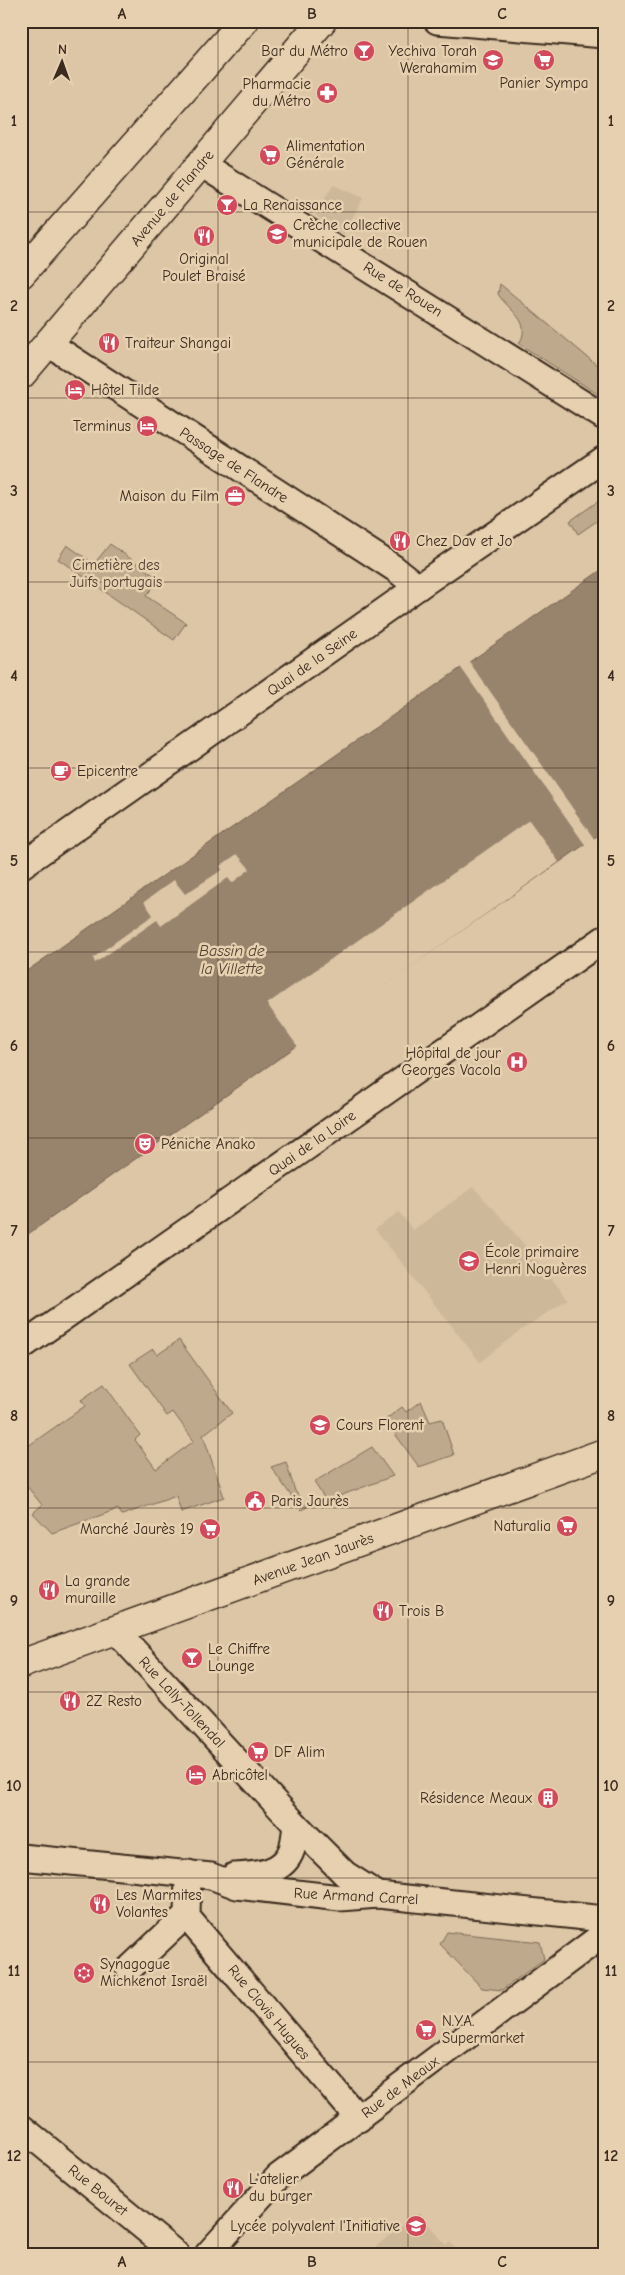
<svg xmlns="http://www.w3.org/2000/svg" width="625" height="2275" font-family="'Comic Neue',sans-serif">
  <style>
    .built { fill: #cdb899 }
    .green { fill: #bea98d; stroke: #7c6a56 }
    .water { fill: #98836d; stroke: #735f4d }
    .pier { fill: #dcc6a6 }
    .lines { fill: none; stroke-linecap: round; stroke-linejoin: round }
    .minor-casing { stroke: #3b2a1e; stroke-width: 29 }
    .major-casing { stroke: #3b2a1e; stroke-width: 31 }
    .minor { stroke: #e6d0af; stroke-width: 25 }
    .major { stroke: #e6d0af; stroke-width: 28 }
    .grid { fill: none; stroke: #3b2a1e; stroke-width: 1; stroke-opacity: 0.55 }
    .labels { text-anchor: middle; dominant-baseline: central; stroke-width: 5; stroke-linejoin: round; paint-order: stroke }
    .poi-label { font-size: 15px; fill: #3b2a1e; stroke: #e6d0af; text-anchor: start }
    .street-label { font-size: 15px; fill: #3b2a1e; stroke: #e6d0af }
    .park-label { font-size: 15px; fill: #4f3d2f; stroke: #e6d0af }
    .water-label { font-size: 16px; font-style: italic; fill: #524032; stroke: #e6d0af }
    .neatline { fill: none; stroke: #3b2a1e; stroke-width: 2 }
    .grid-label { font-size: 16px; text-anchor: middle; font-weight: bold; fill: #3b2a1e }
  </style>
  <rect width="100%" height="100%" fill="#dcc6a6"/>
  <filter id="ink" filterUnits="userSpaceOnUse"><feTurbulence type="fractalNoise" baseFrequency=".02" numOctaves="2"/><feDisplacementMap in="SourceGraphic" scale="10" xChannelSelector="R" yChannelSelector="G"/><feConvolveMatrix kernelMatrix="1 2 1 2 8 2 1 2 1" color-interpolation-filters="sRGB"/></filter>
  <g filter="url(#ink)">
    <!-- built -->
    <g class="built">
      <path d="M 333,185 L 363,198 L 344,234 L 315,215 Z"/>
      <path d="M 473,1187 L 503,1219 L 568,1299 L 518,1332 L 480,1362 L 375,1229 L 399,1212 L 413,1230 Z"/>
      <path d="M 419,2213 L 446,2245 L 450,2242 L 459,2254 L 366,2254 Z"/>
    </g>
    <!-- green -->
    <g class="green">
      <path d="M 500,284 L 604,371 L 604,398 L 519,344 C 533,321 509,311 498,294 Z"/>
      <path d="M 600,500 L 604,501 L 604,516 L 578,534 L 570,521 Z"/>
      <path d="M 110,544 L 159,579 L 146,596 L 186,623 L 174,640 L 58,559 L 67,545 L 94,564 Z"/>
      <path d="M 179,1340 L 232,1413 L 203,1435 L 224,1497 L 181,1512 L 176,1496 L 122,1515 L 118,1509 L 52,1533 L 33,1513 L 42,1505 L 21,1479 L 21,1451 L 85,1406 L 81,1400 L 104,1384 L 140,1435 L 135,1440 L 156,1469 L 194,1441 L 173,1412 L 167,1416 L 130,1364 L 153,1349 L 157,1355 Z"/>
      <path d="M 421,1401 L 430,1422 L 442,1419 L 454,1455 L 419,1467 L 385,1420 L 402,1407 L 406,1412 Z"/>
      <path d="M 372,1447 L 393,1476 L 326,1501 L 314,1482 Z"/>
      <path d="M 286,1462 L 295,1491 L 307,1507 L 301,1510 L 271,1467 Z"/>
      <path d="M 447,1932 L 540,1942 L 544,1959 L 502,1990 L 482,1988 L 440,1944 Z"/>
    </g>
    <!-- water -->
    <path class="water" d="M 604,568 L 604,831 L 21,1239 L 21,975 Z"/>
    <!-- pier -->
    <g class="pier">
      <path d="M 468,660 L 595,840 L 586,846 L 459,665 Z"/>
      <path d="M 529,820 L 559,862 L 298,1047 L 267,1004 Z"/>
      <path d="M 237,854 L 250,869 L 232,883 L 228,878 L 161,926 L 157,920 L 95,963 L 93,958 L 153,915 L 144,902 L 174,880 L 185,894 L 222,870 L 220,866 Z"/>
    </g>
    <g class="lines">
      <!-- minor casing -->
      <g class="minor-casing">
        <g id="minor">
          <path d="M 437,21 L 604,35"/>
          <path d="M 201,164 L 604,417"/>
          <path d="M 49,344 L 394,568 L 418,587"/>
          <path d="M 21,866 L 418,587 L 604,459"/>
          <path d="M 21,1347 L 604,939"/>
          <path d="M 116,1631 L 296,1825 L 345,1874 L 378,1895"/>
          <path d="M 21,1857 L 211,1876 L 237,1886 L 340,1898 L 378,1895 L 604,1919"/>
          <path d="M 188,1873 L 187,1917 L 359,2119"/>
          <path d="M 234,1876 C 255,1875 284,1874 292,1849 C 294,1842 295,1833 296,1825"/>
          <path d="M 129,1969 L 182,1919 L 187,1917"/>
          <path d="M 21,2127 L 176,2254"/>
          <path d="M 208,2254 L 278,2177 L 604,1934"/>
        </g>
      </g>
      <!-- major casing -->
      <g class="major-casing">
        <g id="major">
          <path d="M 21,274 L 244,21"/>
          <path d="M 21,375 L 322,21"/>
          <path d="M 21,1664 L 604,1453"/>
        </g>
      </g>
      <!-- minor -->
      <use href="#minor" class="minor"/>
      <!-- major -->
      <use href="#major" class="major"/>
    </g>
  </g>
  <!-- grid -->
  <path class="grid" d="M 218,21 L 218,2254M 408,21 L 408,2254M 21,212 L 604,212M 21,398 L 604,398M 21,582 L 604,582M 21,768 L 604,768M 21,952 L 604,952M 21,1138 L 604,1138M 21,1322 L 604,1322M 21,1508 L 604,1508M 21,1692 L 604,1692M 21,1878 L 604,1878M 21,2062 L 604,2062"/>
  <!-- icons -->
  <defs>
    <g id="bar-disc" transform="scale(1.125)"><circle r="9.5" fill="#d1495b" stroke="#e6d0af"/><path d="M-6-5H6L.8 .8V4.5H3.5V6h-7V4.5H-.8V.8Z" fill="#fff"/></g>
    <g id="school-disc" transform="scale(1.125)"><circle r="9.5" fill="#d1495b" stroke="#e6d0af"/><path d="M0-5L7-2L0 1L-7-2ZM-4 1L0 2.5L4 1V4Q0 6-4 4Z" fill="#fff"/></g>
    <g id="supermarket-disc" transform="scale(1.125)"><circle r="9.5" fill="#d1495b" stroke="#e6d0af"/><path d="M-6-5.5h2.5l.6 2H6L4.5 2H-2.5L-4.4-4H-6ZM-1.5 3.2a1.3 1.3 0 1 0 .1 0ZM3 3.2a1.3 1.3 0 1 0 .1 0Z" fill="#fff"/></g>
    <g id="pharmacy-disc" transform="scale(1.125)"><circle r="9.5" fill="#d1495b" stroke="#e6d0af"/><path d="M-2-6h4v4h4v4h-4v4h-4v-4h-4v-4h4Z" fill="#fff"/></g>
    <g id="restaurant-disc" transform="scale(1.125)"><circle r="9.5" fill="#d1495b" stroke="#e6d0af"/><path d="M-5-6h1v4h1v-4h1v4h1v-4h1v5L-1.5 .5V6h-2V.5L-5-1ZM5-6V6H3V1.5H1.5Q1.5-4 5-6Z" fill="#fff"/></g>
    <g id="hotel-disc" transform="scale(1.125)"><circle r="9.5" fill="#d1495b" stroke="#e6d0af"/><path d="M-6-4.5h1.5V1H6V5H4.5V3h-9V5H-6ZM-4 0a1.8 1.8 0 1 1 3.6 0ZM.5 0V-2.5h3Q6-2.5 6 0Z" fill="#fff"/></g>
    <g id="office-disc" transform="scale(1.125)"><circle r="9.5" fill="#d1495b" stroke="#e6d0af"/><path d="M-6-3h4V-5.5h4V-3h4V5H-6ZM-1-4.5V-3h2v-1.5ZM-6 0V1H6V0Z" fill="#fff"/></g>
    <g id="cafe-disc" transform="scale(1.125)"><circle r="9.5" fill="#d1495b" stroke="#e6d0af"/><path d="M-5.5-4.5H6V0H3Q3 3.5 0 3.5H-2.5Q-5.5 3.5-5.5 0ZM3-3.2v2h1.7v-2ZM-6 4.5H4V6H-6Z" fill="#fff"/></g>
    <g id="hospital-disc" transform="scale(1.125)"><circle r="9.5" fill="#d1495b" stroke="#e6d0af"/><path d="M-5-5h3v3.5h4V-5h3V5h-3V1.5h-4V5h-3Z" fill="#fff"/></g>
    <g id="theatre-disc" transform="scale(1.125)"><circle r="9.5" fill="#d1495b" stroke="#e6d0af"/><path d="M-5-5.5Q0-4 5-5.5V0Q5 5 0 6Q-5 5-5 0ZM-3.3-2.5H-1v1.5H-3.3ZM1-2.5H3.3v1.5H1ZM-2.8 1Q0 5.5 2.8 1Z" fill="#fff"/></g>
    <g id="university-disc" transform="scale(1.125)"><circle r="9.5" fill="#d1495b" stroke="#e6d0af"/><path d="M0-5L7-2L0 1L-7-2ZM-4 1L0 2.5L4 1V4Q0 6-4 4Z" fill="#fff"/></g>
    <g id="civic-disc" transform="scale(1.125)"><circle r="9.5" fill="#d1495b" stroke="#e6d0af"/><path d="M-.6-6.5H3V-4.5H.6V-3L4-1V1h2V6H-6V1h2V-1L-.6-3ZM-1.2 2.5V6h2.4V2.5Z" fill="#fff"/></g>
    <g id="building-disc" transform="scale(1.125)"><circle r="9.5" fill="#d1495b" stroke="#e6d0af"/><path d="M-4-6H4V6H1V3H-1V6H-4ZM-2.5-4.3h1.7v1.8h-1.7ZM.8-4.3h1.7v1.8H.8ZM-2.5-1h1.7V.8h-1.7ZM.8-1h1.7V.8H.8Z" fill="#fff"/></g>
    <g id="synagogue-disc" transform="scale(1.125)"><circle r="9.5" fill="#d1495b" stroke="#e6d0af"/><path d="M0-6.5L5.6 3.2H-5.6ZM0 6.5L5.6-3.2H-5.6Z" fill="#fff"/></g>
  </defs>
  <g fill-rule="evenodd">
    <use href="#bar-disc" x="364" y="51"/>
    <use href="#school-disc" x="493" y="60"/>
    <use href="#supermarket-disc" x="544" y="60"/>
    <use href="#pharmacy-disc" x="327" y="93"/>
    <use href="#supermarket-disc" x="270" y="155"/>
    <use href="#bar-disc" x="227" y="205"/>
    <use href="#school-disc" x="277" y="234"/>
    <use href="#restaurant-disc" x="204" y="236"/>
    <use href="#restaurant-disc" x="109" y="343"/>
    <use href="#hotel-disc" x="75" y="390"/>
    <use href="#hotel-disc" x="147" y="426"/>
    <use href="#office-disc" x="235" y="496"/>
    <use href="#restaurant-disc" x="400" y="541"/>
    <use href="#cafe-disc" x="61" y="771"/>
    <use href="#hospital-disc" x="517" y="1062"/>
    <use href="#theatre-disc" x="145" y="1144"/>
    <use href="#school-disc" x="469" y="1261"/>
    <use href="#university-disc" x="320" y="1425"/>
    <use href="#civic-disc" x="255" y="1501"/>
    <use href="#supermarket-disc" x="567" y="1526"/>
    <use href="#supermarket-disc" x="210" y="1529"/>
    <use href="#restaurant-disc" x="49" y="1590"/>
    <use href="#restaurant-disc" x="383" y="1611"/>
    <use href="#bar-disc" x="192" y="1658"/>
    <use href="#restaurant-disc" x="70" y="1701"/>
    <use href="#supermarket-disc" x="258" y="1752"/>
    <use href="#hotel-disc" x="196" y="1775"/>
    <use href="#building-disc" x="548" y="1798"/>
    <use href="#restaurant-disc" x="100" y="1904"/>
    <use href="#synagogue-disc" x="84" y="1973"/>
    <use href="#supermarket-disc" x="426" y="2030"/>
    <use href="#restaurant-disc" x="233" y="2188"/>
    <use href="#school-disc" x="416" y="2226"/>
  </g>
  <g class="labels">
    <!-- poi labels -->
    <g class="poi-label">
      <text x="348" y="51" text-anchor="end">Bar du Métro</text>
      <text x="477" y="51" text-anchor="end">Yechiva Torah<tspan x="477" dy="17">Werahamim</tspan></text>
      <text x="544" y="83" text-anchor="middle">Panier Sympa</text>
      <text x="311" y="84" text-anchor="end">Pharmacie<tspan x="311" dy="17">du Métro</tspan></text>
      <text x="286" y="146">Alimentation<tspan x="286" dy="17">Générale</tspan></text>
      <text x="243" y="205">La Renaissance</text>
      <text x="293" y="225">Crèche collective<tspan x="293" dy="17">municipale de Rouen</tspan></text>
      <text x="204" y="259" text-anchor="middle">Original<tspan x="204" dy="17">Poulet Braisé</tspan></text>
      <text x="125" y="343">Traiteur Shangai</text>
      <text x="91" y="390">Hôtel Tilde</text>
      <text x="131" y="426" text-anchor="end">Terminus</text>
      <text x="219" y="496" text-anchor="end">Maison du Film</text>
      <text x="416" y="541">Chez Dav et Jo</text>
      <text x="77" y="771">Epicentre</text>
      <text x="501" y="1053" text-anchor="end">Hôpital de jour<tspan x="501" dy="17">Georges Vacola</tspan></text>
      <text x="161" y="1144">Péniche Anako</text>
      <text x="485" y="1252">École primaire<tspan x="485" dy="17">Henri Noguères</tspan></text>
      <text x="336" y="1425">Cours Florent</text>
      <text x="271" y="1501">Paris Jaurès</text>
      <text x="551" y="1526" text-anchor="end">Naturalia</text>
      <text x="194" y="1529" text-anchor="end">Marché Jaurès 19</text>
      <text x="65" y="1581">La grande<tspan x="65" dy="17">muraille</tspan></text>
      <text x="399" y="1611">Trois B</text>
      <text x="208" y="1649">Le Chiffre<tspan x="208" dy="17">Lounge</tspan></text>
      <text x="86" y="1701">2Z Resto</text>
      <text x="274" y="1752">DF Alim</text>
      <text x="212" y="1775">Abricôtel</text>
      <text x="532" y="1798" text-anchor="end">Résidence Meaux</text>
      <text x="116" y="1895">Les Marmites<tspan x="116" dy="17">Volantes</tspan></text>
      <text x="100" y="1964">Synagogue<tspan x="100" dy="17">Michkenot Israël</tspan></text>
      <text x="442" y="2021">N.Y.A.<tspan x="442" dy="17">Supermarket</tspan></text>
      <text x="249" y="2179">L'atelier<tspan x="249" dy="17">du burger</tspan></text>
      <text x="400" y="2226" text-anchor="end">Lycée polyvalent l'Initiative</text>
    </g>
    <!-- street labels -->
    <g class="street-label">
      <text transform="translate(172 198) rotate(-50)">Avenue de Flandre</text>
      <text transform="translate(403 289) rotate(32)">Rue de Rouen</text>
      <text transform="translate(234 465) rotate(33)">Passage de Flandre</text>
      <text transform="translate(312 662) rotate(-35)">Quai de la Seine</text>
      <text transform="translate(312 1143) rotate(-35)">Quai de la Loire</text>
      <text transform="translate(313 1559) rotate(-20)">Avenue Jean Jaurès</text>
      <text transform="translate(182 1702) rotate(47)">Rue Lally-Tollendal</text>
      <text transform="translate(356 1896) rotate(3)">Rue Armand Carrel</text>
      <text transform="translate(269 2012) rotate(50)">Rue Clovis Hugues</text>
      <text transform="translate(400 2087) rotate(-37)">Rue de Meaux</text>
      <text transform="translate(98 2190) rotate(39)">Rue Bouret</text>
    </g>
    <!-- park labels -->
    <g class="park-label">
      <text x="116" y="565">Cimetière des<tspan x="116" dy="17">Juifs portugais</tspan></text>
    </g>
    <!-- water labels -->
    <g class="water-label">
      <text x="232" y="951">Bassin de<tspan x="232" dy="18">la Villette</tspan></text>
    </g>
  </g>
  <!-- margin -->
  <rect width="625" height="2275" fill="none" stroke="#e6d0af" stroke-width="55"/>
  <!-- north arrow -->
  <g transform="translate(62 62) rotate(2)" stroke="#e6d0af" stroke-width="4" paint-order="stroke">
  <path d="M0-4L9 19L0 12L-9 19Z" fill="#3b2a1e"/>
  <text y="-8" font-size="14" font-weight="bold" text-anchor="middle" fill="#3b2a1e">N</text>
  </g>
  <rect x="28" y="28" width="570" height="2220" class="neatline"/>
  <g class="grid-label">
    <text x="122" y="19">A</text>
    <text x="312" y="19">B</text>
    <text x="502" y="19">C</text>
    <text x="14" y="126">1</text>
    <text x="611" y="126">1</text>
    <text x="14" y="311">2</text>
    <text x="611" y="311">2</text>
    <text x="14" y="496">3</text>
    <text x="611" y="496">3</text>
    <text x="14" y="681">4</text>
    <text x="611" y="681">4</text>
    <text x="14" y="866">5</text>
    <text x="611" y="866">5</text>
    <text x="14" y="1051">6</text>
    <text x="611" y="1051">6</text>
    <text x="14" y="1236">7</text>
    <text x="611" y="1236">7</text>
    <text x="14" y="1421">8</text>
    <text x="611" y="1421">8</text>
    <text x="14" y="1606">9</text>
    <text x="611" y="1606">9</text>
    <text x="14" y="1791">10</text>
    <text x="611" y="1791">10</text>
    <text x="14" y="1976">11</text>
    <text x="611" y="1976">11</text>
    <text x="14" y="2161">12</text>
    <text x="611" y="2161">12</text>
    <text x="122" y="2267">A</text>
    <text x="312" y="2267">B</text>
    <text x="502" y="2267">C</text>
  </g>
</svg>
